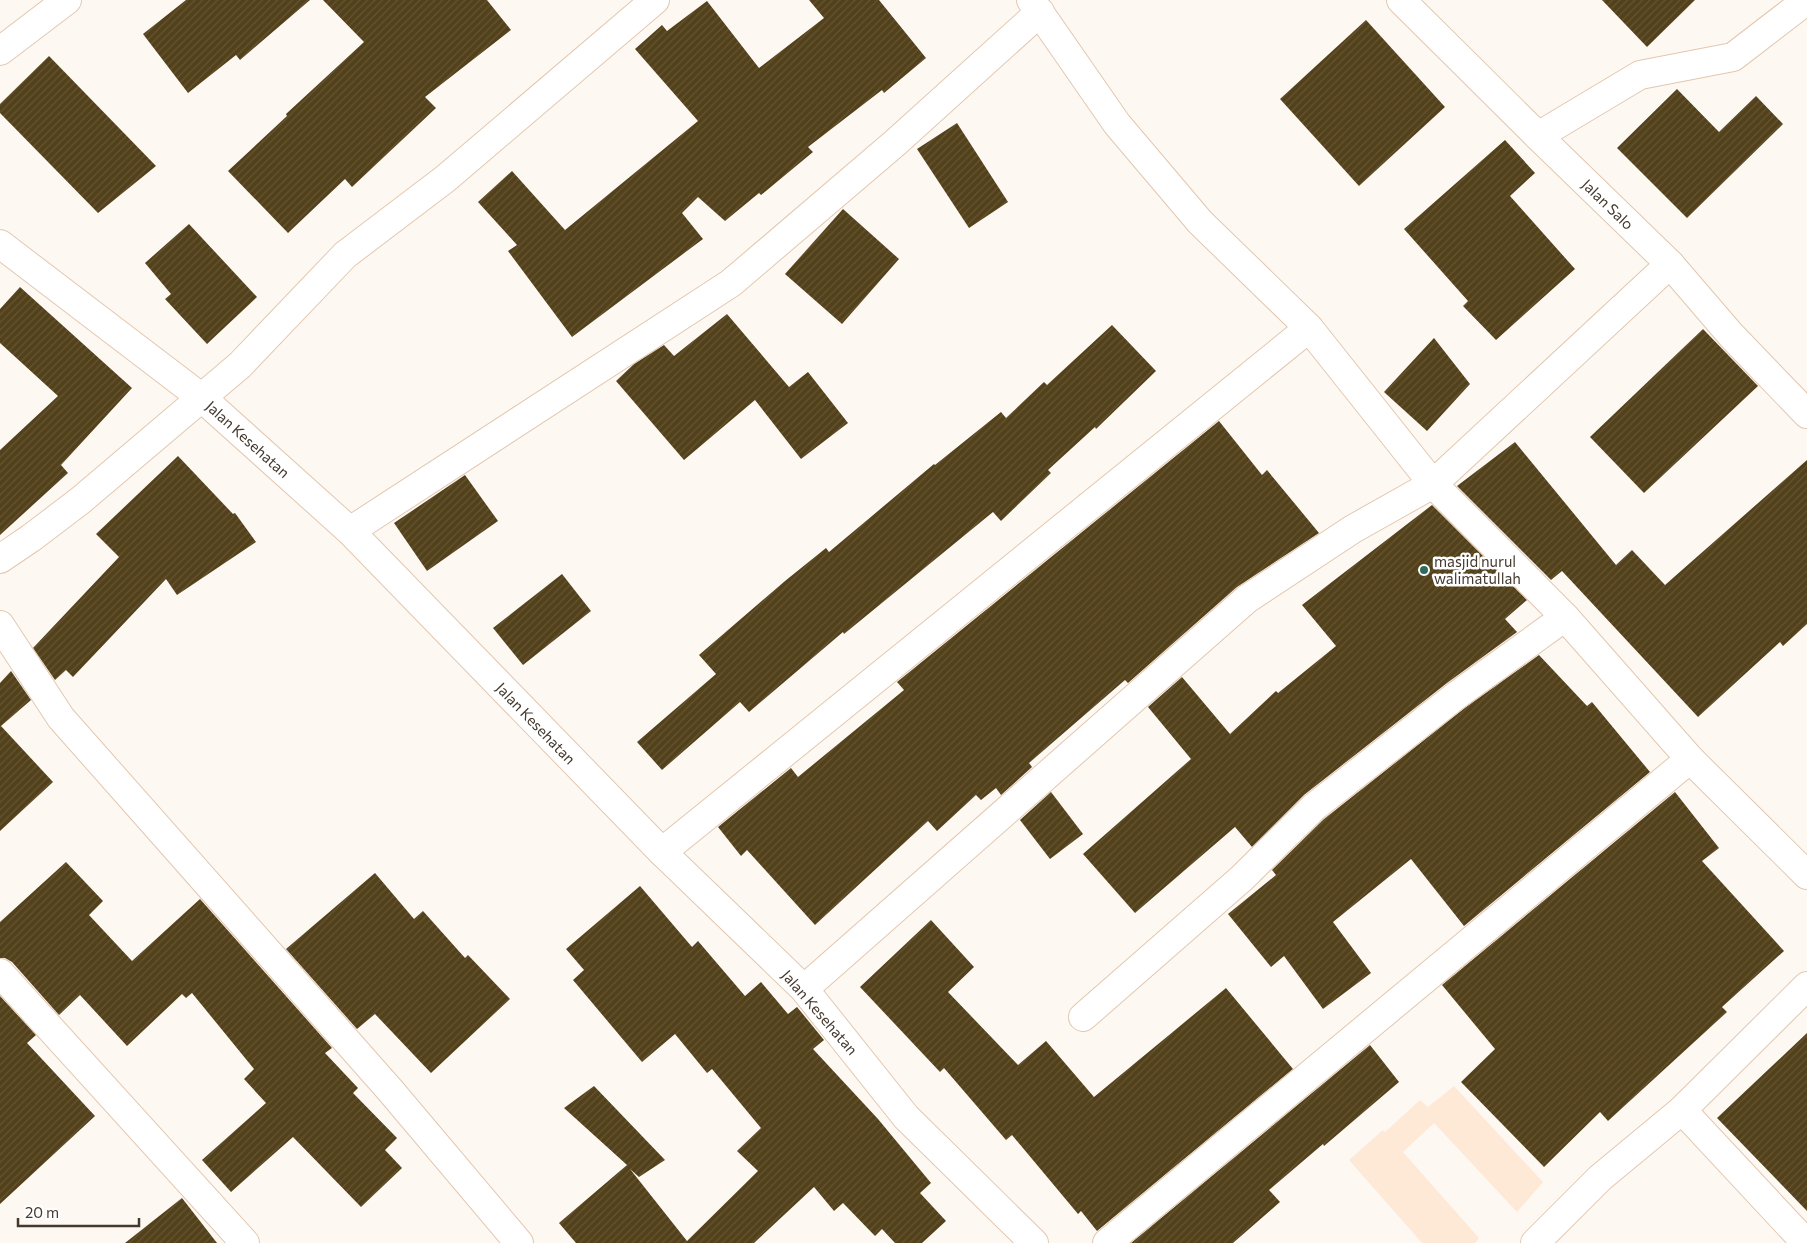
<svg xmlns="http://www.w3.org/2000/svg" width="1807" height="1243" font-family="Commissioner,sans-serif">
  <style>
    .built { fill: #fee9d7 }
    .building { fill: url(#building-hatch) }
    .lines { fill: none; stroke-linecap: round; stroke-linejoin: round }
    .minor-casing { stroke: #e3c7af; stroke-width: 30 }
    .minor { stroke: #fff; stroke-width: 28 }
    .poi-dot { fill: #2c6c59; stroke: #fff; stroke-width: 2 }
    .labels { text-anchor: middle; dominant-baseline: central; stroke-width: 5; stroke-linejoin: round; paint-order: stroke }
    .street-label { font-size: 15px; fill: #44392f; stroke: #fff }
    .poi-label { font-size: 15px; fill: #44392f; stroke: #fff; text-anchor: start }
  </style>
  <defs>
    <pattern id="building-hatch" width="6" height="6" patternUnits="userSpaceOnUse" patternTransform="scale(1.25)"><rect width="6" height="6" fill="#52411a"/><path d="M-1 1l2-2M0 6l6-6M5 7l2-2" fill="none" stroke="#645533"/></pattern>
  </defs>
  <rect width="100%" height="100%" fill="#fef8f3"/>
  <!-- built -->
  <path class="built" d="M 1454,1086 L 1543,1182 L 1517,1212 L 1434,1123 L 1403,1152 L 1479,1238 L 1475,1243 L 1422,1243 L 1349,1160 L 1383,1130 L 1385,1132 L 1420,1100 L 1428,1107 Z"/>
  <!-- building -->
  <g class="building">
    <path d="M 186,0 L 310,0 L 240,60 L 236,55 L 188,93 L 143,34 Z"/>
    <path d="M 323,0 L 487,0 L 511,30 L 425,97 L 436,108 L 352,187 L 345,179 L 288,233 L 228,171 L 287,116 L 286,114 L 364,42 Z"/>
    <path d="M 809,0 L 879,0 L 926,58 L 884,93 L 882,90 L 808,147 L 813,152 L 761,195 L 759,193 L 725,221 L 698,197 L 682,213 L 703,239 L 572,337 L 508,251 L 517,245 L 478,202 L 512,171 L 565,230 L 698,121 L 635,49 L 662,25 L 667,31 L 707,1 L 759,68 L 824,18 Z"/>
    <path d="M 1602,0 L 1695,0 L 1647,47 Z"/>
    <path d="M 1366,20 L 1445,107 L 1359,186 L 1280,99 Z"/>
    <path d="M 49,56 L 156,166 L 98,213 L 0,113 L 0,104 Z"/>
    <path d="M 1677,89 L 1719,132 L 1756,96 L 1783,124 L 1687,218 L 1617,148 Z"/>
    <path d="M 957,123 L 1008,202 L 969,228 L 917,149 Z"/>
    <path d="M 1505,140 L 1535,173 L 1510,196 L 1575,269 L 1496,340 L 1463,306 L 1468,301 L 1404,229 Z"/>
    <path d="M 843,209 L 899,259 L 842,324 L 785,274 Z"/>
    <path d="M 189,224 L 257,297 L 207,344 L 165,299 L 171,294 L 145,263 Z"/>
    <path d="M 20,287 L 132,388 L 61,465 L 68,473 L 0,535 L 0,450 L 58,396 L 0,343 L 0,309 Z"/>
    <path d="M 727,314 L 789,387 L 808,372 L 848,423 L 801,459 L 755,400 L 684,460 L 616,381 L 634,364 L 664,345 L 674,356 Z"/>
    <path d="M 1112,325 L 1156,371 L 1096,429 L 1095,427 L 1048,470 L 1051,473 L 1001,521 L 993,512 L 844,634 L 843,632 L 749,712 L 740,702 L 662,770 L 637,742 L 716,674 L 699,655 L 785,581 L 826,548 L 829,552 L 934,464 L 935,465 L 1001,412 L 1006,418 L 1044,382 L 1047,385 Z"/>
    <path d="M 1703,329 L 1758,386 L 1644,493 L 1590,437 Z"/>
    <path d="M 1434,338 L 1470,384 L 1427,431 L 1384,392 Z"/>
    <path d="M 1219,421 L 1262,475 L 1267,470 L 1319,533 L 1237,587 L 1128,683 L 1125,680 L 1029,763 L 1032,767 L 1001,795 L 996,788 L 981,800 L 976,795 L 937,831 L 928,821 L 815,925 L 747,850 L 741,856 L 718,827 L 791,768 L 798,777 L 904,690 L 897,682 Z"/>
    <path d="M 1515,442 L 1616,565 L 1632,550 L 1665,585 L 1807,460 L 1807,624 L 1783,646 L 1780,642 L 1698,717 L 1562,571 L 1551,580 L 1457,486 Z"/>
    <path d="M 178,456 L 233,514 L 235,513 L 256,542 L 177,595 L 166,579 L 73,677 L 66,670 L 55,680 L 33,648 L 119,557 L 96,534 Z"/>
    <path d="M 465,475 L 498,521 L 427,571 L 394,523 Z"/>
    <path d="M 1432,505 L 1527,600 L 1505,619 L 1517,632 L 1447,683 L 1304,795 L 1252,847 L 1235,827 L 1135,913 L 1083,854 L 1191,759 L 1148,707 L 1182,677 L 1230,734 L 1276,691 L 1278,693 L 1336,646 L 1302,605 Z"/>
    <path d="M 562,574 L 591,611 L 523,665 L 493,628 Z"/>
    <path d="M 1539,655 L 1587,706 L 1592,702 L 1650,772 L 1464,926 L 1411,859 L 1333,922 L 1371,973 L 1323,1009 L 1284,956 L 1271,967 L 1228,914 L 1276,875 L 1272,870 L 1324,819 L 1466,707 Z"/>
    <path d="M 11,671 L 31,700 L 1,726 L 53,782 L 0,831 L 0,683 Z"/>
    <path d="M 1051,792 L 1083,834 L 1050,859 L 1020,820 Z"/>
    <path d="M 1675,792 L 1719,848 L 1702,861 L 1784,951 L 1722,1007 L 1727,1012 L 1608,1121 L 1600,1112 L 1544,1167 L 1461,1082 L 1495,1049 L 1442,985 Z"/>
    <path d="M 66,862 L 103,901 L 89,915 L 132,961 L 200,899 L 332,1048 L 325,1053 L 358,1088 L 353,1093 L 397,1138 L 385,1150 L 402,1168 L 361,1207 L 293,1137 L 231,1192 L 202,1160 L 266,1103 L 244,1079 L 254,1069 L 192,993 L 186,998 L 182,994 L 127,1046 L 80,995 L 59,1015 L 12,962 L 5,958 L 0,958 L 0,922 Z"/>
    <path d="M 375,873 L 414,919 L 423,911 L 465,958 L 468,955 L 510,999 L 431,1073 L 375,1014 L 357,1029 L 286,949 Z"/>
    <path d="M 640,886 L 692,947 L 698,941 L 745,996 L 761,982 L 788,1014 L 797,1007 L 824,1040 L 813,1049 L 878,1119 L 931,1183 L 920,1193 L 946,1221 L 922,1243 L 895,1243 L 882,1229 L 875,1236 L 843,1203 L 834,1211 L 814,1187 L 754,1243 L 576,1243 L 559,1223 L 627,1165 L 564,1108 L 594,1086 L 665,1160 L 639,1177 L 630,1169 L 687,1241 L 758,1171 L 737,1151 L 761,1128 L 712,1069 L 707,1073 L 675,1034 L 642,1062 L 573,980 L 584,970 L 566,949 Z"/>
    <path d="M 931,920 L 974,967 L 948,992 L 1018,1065 L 1046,1041 L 1094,1097 L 1226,988 L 1293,1069 L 1097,1231 L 1081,1211 L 1078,1214 L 1012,1135 L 1006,1140 L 944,1068 L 940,1072 L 860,987 Z"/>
    <path d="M 0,996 L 36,1035 L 27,1043 L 95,1116 L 0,1204 Z"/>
    <path d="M 1807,1033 L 1807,1211 L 1717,1118 Z"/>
    <path d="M 1370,1045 L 1399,1082 L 1324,1146 L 1323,1144 L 1269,1190 L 1280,1202 L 1233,1243 L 1131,1243 Z"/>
    <path d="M 182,1198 L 217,1243 L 125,1243 Z"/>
  </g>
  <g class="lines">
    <!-- minor casing -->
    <g class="minor-casing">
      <g id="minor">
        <path d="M 1031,0 L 1117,124 L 1200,222 L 1309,328"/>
        <path d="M 1401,0 L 1538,136 L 1670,264 L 1731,335 L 1807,414"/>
        <path d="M 0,51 L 67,0"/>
        <path d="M 1538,136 L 1640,75 L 1733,57 L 1807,0"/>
        <path d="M 0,244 L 202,398 L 350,531 L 662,852 L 804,989 L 906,1117 L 1034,1243"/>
        <path d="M 350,531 L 731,283 L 895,143 L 1040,12"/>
        <path d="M 0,559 L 31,538 L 81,500 L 240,365 L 345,255 L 445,179 L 655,0"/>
        <path d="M 0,625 L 61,718 L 390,1090 L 519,1243"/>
        <path d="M 662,852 L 1309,328 L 1433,484 L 1565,617 L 1690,759 L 1807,875"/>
        <path d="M 0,973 L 245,1243"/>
        <path d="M 804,989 L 1247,599 L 1353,529 L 1433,484 L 1670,264"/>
        <path d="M 1083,1017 L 1242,878 L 1314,807 L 1457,695 L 1565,617"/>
        <path d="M 1682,1110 L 1806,1243"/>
        <path d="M 1107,1243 L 1690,759"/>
        <path d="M 1535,1243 L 1600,1178 L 1682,1110 L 1807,986"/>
      </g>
    </g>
    <!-- minor -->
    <use href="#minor" class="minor"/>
  </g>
  <!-- markers -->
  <circle class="poi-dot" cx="1424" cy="570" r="5"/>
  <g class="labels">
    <!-- street labels -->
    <g class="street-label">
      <text transform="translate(1608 204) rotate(44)">Jalan Salo</text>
      <text transform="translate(248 439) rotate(42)">Jalan Kesehatan</text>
      <text transform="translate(536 723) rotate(46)">Jalan Kesehatan</text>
      <text transform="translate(820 1012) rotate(49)">Jalan Kesehatan</text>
    </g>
    <!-- poi labels -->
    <g class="poi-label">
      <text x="1434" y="561">masjid nurul<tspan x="1434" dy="17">walimatullah</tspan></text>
    </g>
  </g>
  <!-- scale -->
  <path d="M18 1218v8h121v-8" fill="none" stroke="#44392f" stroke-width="2.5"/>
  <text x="25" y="1218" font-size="15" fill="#44392f" stroke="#ffffff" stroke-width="4" paint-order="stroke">20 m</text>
</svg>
